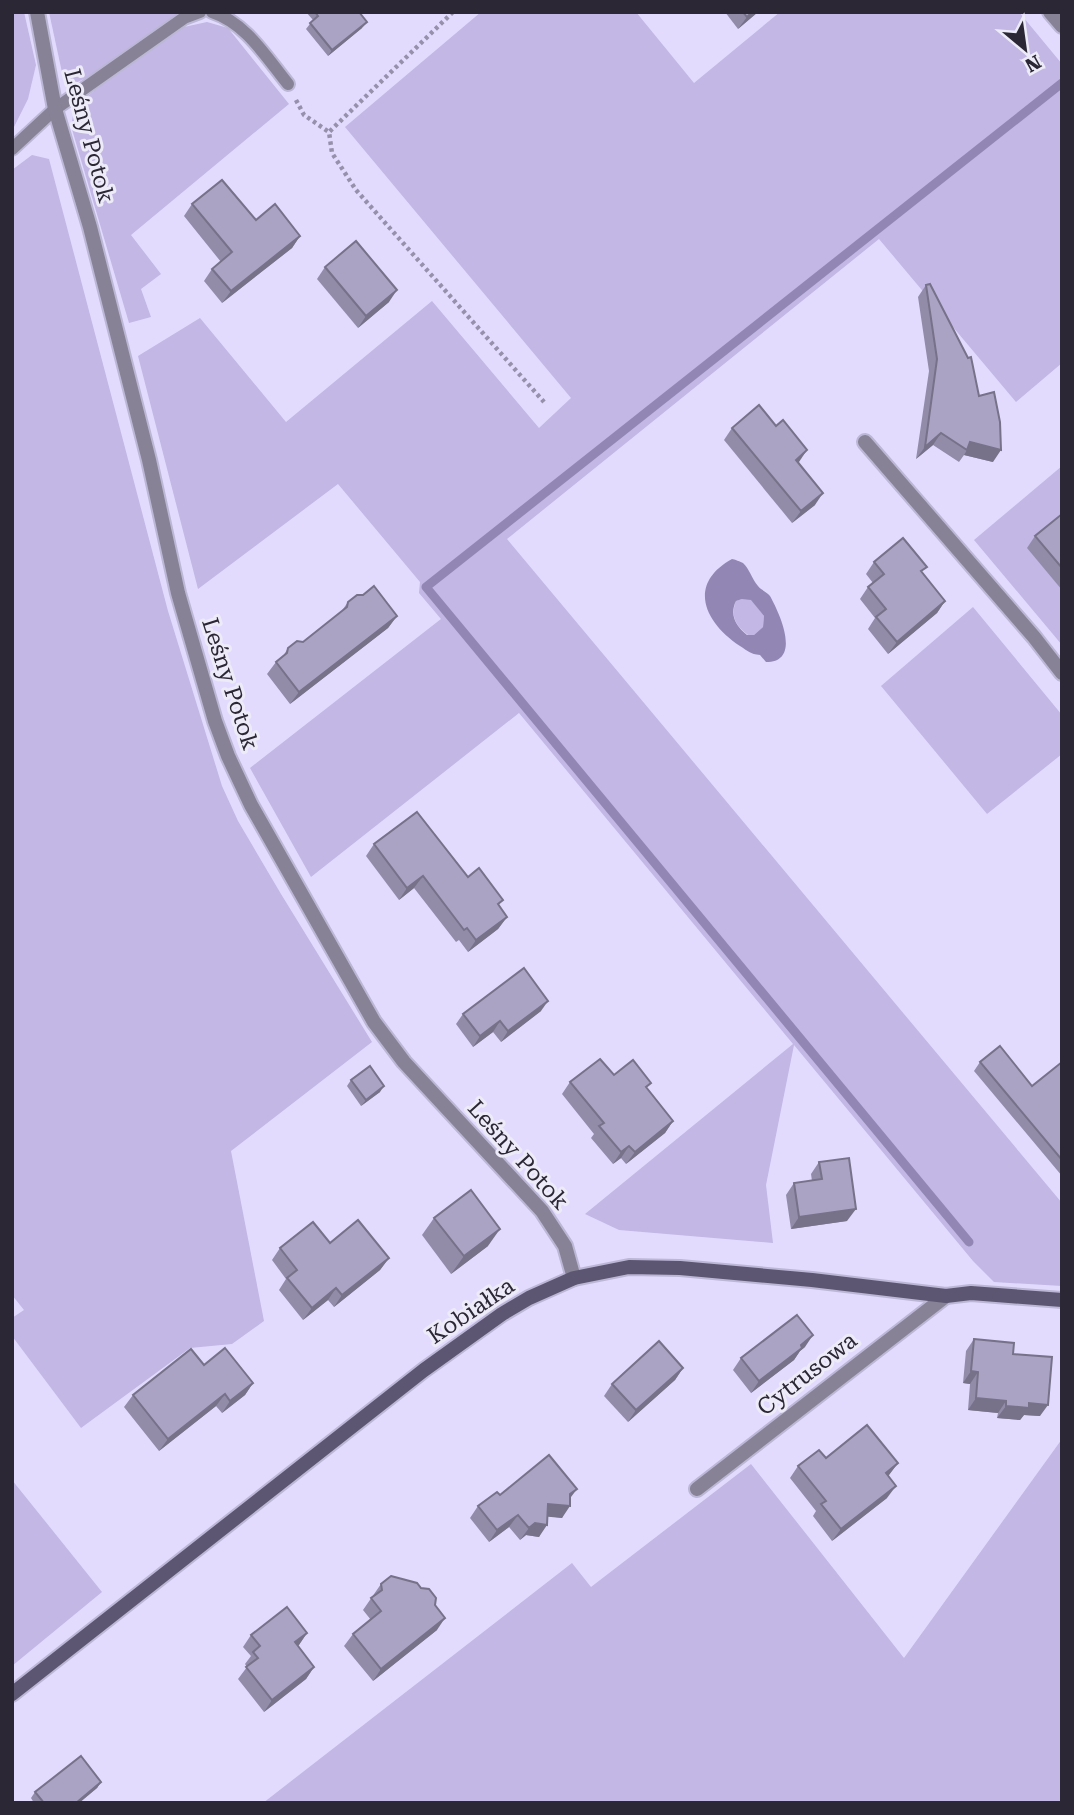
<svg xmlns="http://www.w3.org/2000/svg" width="1074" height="1815" font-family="'Roboto Serif',serif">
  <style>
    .green { fill: #c2b7e5 }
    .water { fill: #9287b4; fill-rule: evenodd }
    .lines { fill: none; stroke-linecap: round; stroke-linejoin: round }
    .stream { stroke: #9287b4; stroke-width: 9 }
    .lane-casing { stroke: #bdb7d6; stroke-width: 16 }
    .street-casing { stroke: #bdb7d6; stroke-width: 18 }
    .secondary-casing { stroke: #bdb7d6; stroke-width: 18 }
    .path { stroke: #9690ab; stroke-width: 4.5; stroke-dasharray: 3.5 3.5; stroke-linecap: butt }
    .lane { stroke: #878296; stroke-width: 12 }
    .street { stroke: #878296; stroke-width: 14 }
    .secondary { stroke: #5d5672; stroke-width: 14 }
    .wall { fill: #928ca9 }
    .shaded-wall { fill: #777289 }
    .building { fill: #aaa3c4; stroke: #777289; stroke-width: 2 }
    .labels { text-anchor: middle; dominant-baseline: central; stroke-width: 6; stroke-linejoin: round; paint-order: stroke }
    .street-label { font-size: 23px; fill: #2b2735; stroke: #eeebf9 }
  </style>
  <rect width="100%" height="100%" fill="#e2dbfe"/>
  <!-- green -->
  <g class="green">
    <path d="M 12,12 L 24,12 L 36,65 L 28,99 L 12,131 Z"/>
    <path d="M 49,12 L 180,12 L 97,73 L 71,85 L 63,77 Z"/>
    <path d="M 481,12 L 636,12 L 694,83 L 780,12 L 1019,12 L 1062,64 L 1062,363 L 1016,402 L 879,239 L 507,539 L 1062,1203 L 1062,1286 L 994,1282 L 973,1261 L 794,1045 L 766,1185 L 773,1243 L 619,1230 L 585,1214 L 793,1044 L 519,713 L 311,877 L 250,768 L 441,619 L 419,593 L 420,582 L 338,484 L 198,589 L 138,356 L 200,318 L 286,422 L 432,301 L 539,428 L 571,398 L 345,127 Z"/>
    <path d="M 207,22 L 228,28 L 289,104 L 131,235 L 161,274 L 141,289 L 151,317 L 129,323 L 71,126 L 75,106 L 131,62 L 184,27 Z"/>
    <path d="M 32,155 L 49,159 L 168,611 L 222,786 L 238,821 L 281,894 L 372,1042 L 231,1151 L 264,1321 L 232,1344 L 190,1348 L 81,1428 L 12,1336 L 12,1318 L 24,1310 L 12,1295 L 12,170 Z"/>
    <path d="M 1062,466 L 1062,645 L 974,540 Z"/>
    <path d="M 742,599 L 751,599 L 764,616 L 763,627 L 754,635 L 748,635 C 736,626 730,616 736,601 Z"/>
    <path d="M 973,607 L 1062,715 L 1062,754 L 987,814 L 881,686 Z"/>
    <path d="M 1062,1439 L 1062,1803 L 263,1803 L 572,1563 L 591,1587 L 751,1464 L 904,1658 Z"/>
    <path d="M 12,1480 L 102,1592 L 12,1666 Z"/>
  </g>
  <!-- water -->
  <path class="water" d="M 732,559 C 734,559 741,562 743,563 C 749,568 752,579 758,586 C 761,590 767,592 770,596 C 780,614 802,662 766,662 L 760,655 C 750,654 748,651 740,646 C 704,622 687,584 732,559 ZM 742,599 L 751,600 L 764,616 L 763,627 L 754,635 L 747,635 C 736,626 729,615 736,601 Z"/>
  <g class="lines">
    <!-- stream -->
    <path class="stream" d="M 969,1242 L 426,587 L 1062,83"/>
    <!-- lane casing -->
    <g class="lane-casing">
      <g id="lane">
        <path d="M 212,12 C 246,23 266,57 288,84"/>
        <path d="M 12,149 L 55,109 L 184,18 L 200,12"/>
      </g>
    </g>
    <!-- street casing -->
    <g class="street-casing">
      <g id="street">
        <path d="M 37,12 L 55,109 L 90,227 L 149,460 L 178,593 L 215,721 L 228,756 L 251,805 L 374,1022 L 404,1062 L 542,1211 L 565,1246 L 574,1278"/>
        <path d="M 1050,12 L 1062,26"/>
        <path d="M 865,442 L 1034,637 L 1062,673"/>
        <path d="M 697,1489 L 946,1296"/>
      </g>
    </g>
    <!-- secondary casing -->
    <g class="secondary-casing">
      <path id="secondary" d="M 12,1694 L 424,1370 L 502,1314 L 529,1298 L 574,1278 L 629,1267 L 680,1268 L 812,1280 L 946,1296 L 971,1293 L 1062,1300"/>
    </g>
    <!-- path -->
    <g class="path">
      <path d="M 453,12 L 329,132 L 332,153 L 356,190 L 544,402"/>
      <path d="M 296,100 L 304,115 L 329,132"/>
    </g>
    <!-- lane -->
    <use href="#lane" class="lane"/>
    <!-- street -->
    <use href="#street" class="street"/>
    <!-- secondary -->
    <use href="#secondary" class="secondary"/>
  </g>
  <!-- wall -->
  <g class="wall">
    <path d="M 306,12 L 359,12 L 362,28 L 328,56 L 306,29 L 313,20 Z"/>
    <path d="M 725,12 L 758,12 L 738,29 Z"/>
    <path d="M 192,204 L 256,220 L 300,236 L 292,248 L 222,303 L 204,281 L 212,269 L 221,262 L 184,216 Z"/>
    <path d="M 325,267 L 389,302 L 358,328 L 317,279 Z"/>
    <path d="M 926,285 L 993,462 L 964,455 L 959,462 L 933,445 L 916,459 L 929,371 L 918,297 Z"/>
    <path d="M 732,428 L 798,463 L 815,505 L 792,523 L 724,440 Z"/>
    <path d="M 1062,514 L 1062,590 L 1027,548 L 1035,536 Z"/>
    <path d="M 874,562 L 922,573 L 945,601 L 937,613 L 888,654 L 868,629 L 875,618 L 860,599 L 868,587 L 873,583 L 866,574 Z"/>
    <path d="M 348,602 L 397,616 L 388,628 L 290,704 L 267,674 L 276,662 L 282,658 L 288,648 L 303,642 L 341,612 Z"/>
    <path d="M 374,844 L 468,877 L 499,906 L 507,917 L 498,929 L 468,952 L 459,940 L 456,942 L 414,888 L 399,900 L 366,856 Z"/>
    <path d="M 541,1011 L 501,1042 L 493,1032 L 473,1047 L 456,1024 L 463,1014 Z"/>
    <path d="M 980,1062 L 1032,1086 L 1062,1062 L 1062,1176 L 974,1071 Z"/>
    <path d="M 614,1075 L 647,1088 L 673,1121 L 665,1133 L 626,1164 L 621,1158 L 613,1164 L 591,1138 L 594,1134 L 562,1094 L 570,1082 Z"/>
    <path d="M 351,1080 L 380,1092 L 361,1106 L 347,1086 Z"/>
    <path d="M 819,1162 L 847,1221 L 791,1229 L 786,1195 L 794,1183 L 812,1181 L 811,1174 Z"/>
    <path d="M 434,1218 L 488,1246 L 451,1274 L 422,1235 Z"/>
    <path d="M 330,1243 L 389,1258 L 380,1270 L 334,1307 L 328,1300 L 303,1320 L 279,1290 L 286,1279 L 272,1260 L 280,1248 Z"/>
    <path d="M 974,1339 L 1013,1354 L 1040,1416 L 1024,1415 L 1020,1420 L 997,1418 L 998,1413 L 968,1410 L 970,1384 L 963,1383 L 966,1351 Z"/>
    <path d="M 805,1347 L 800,1351 L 794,1360 L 751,1393 L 733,1370 L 741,1358 Z"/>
    <path d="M 204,1365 L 253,1383 L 245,1395 L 222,1413 L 216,1406 L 159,1451 L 124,1407 L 133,1395 Z"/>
    <path d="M 683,1368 L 675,1380 L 628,1422 L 604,1396 L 612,1384 Z"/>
    <path d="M 826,1458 L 898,1463 L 888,1476 L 887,1498 L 832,1541 L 813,1516 L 816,1511 L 790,1478 L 798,1466 Z"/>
    <path d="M 500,1495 L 570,1499 L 562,1518 L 548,1516 L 539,1537 L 526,1535 L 520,1540 L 509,1527 L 489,1542 L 470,1518 L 478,1506 Z"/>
    <path d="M 381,1584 L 435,1605 L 437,1630 L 373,1681 L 344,1646 L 353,1634 L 371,1620 L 363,1610 Z"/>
    <path d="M 307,1633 L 298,1646 L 314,1667 L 306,1679 L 264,1712 L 238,1679 L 247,1667 L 245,1664 L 251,1656 L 243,1647 L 251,1635 Z"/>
    <path d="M 101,1782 L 97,1788 L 79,1803 L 34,1803 L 31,1798 L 35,1792 Z"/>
  </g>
  <!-- shaded-wall -->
  <g class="shaded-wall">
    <path d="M 752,12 L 758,12 L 738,29 L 747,17 Z"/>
    <path d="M 367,22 L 362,28 L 328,56 L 332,50 Z"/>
    <path d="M 300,236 L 292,248 L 222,303 L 231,291 Z"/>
    <path d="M 397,290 L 389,302 L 358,328 L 366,316 Z"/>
    <path d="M 941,433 L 933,445 L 916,459 L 925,447 Z"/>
    <path d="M 970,442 L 1001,450 L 993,462 L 964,455 L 967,450 Z"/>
    <path d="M 807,450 L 799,462 L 787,472 L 796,460 Z"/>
    <path d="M 823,493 L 815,505 L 792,523 L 801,511 Z"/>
    <path d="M 945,601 L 937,613 L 888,654 L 897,642 Z"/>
    <path d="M 397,616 L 388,628 L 290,704 L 299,692 Z"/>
    <path d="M 423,876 L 414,888 L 399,900 L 407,888 Z"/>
    <path d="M 507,917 L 498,929 L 468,952 L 476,940 Z"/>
    <path d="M 548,1001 L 541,1011 L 501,1042 L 508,1031 Z"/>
    <path d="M 500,1021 L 493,1032 L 473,1047 L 480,1036 Z"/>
    <path d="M 384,1086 L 380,1092 L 361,1106 L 366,1100 Z"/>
    <path d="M 673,1121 L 665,1133 L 626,1164 L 635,1152 Z"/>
    <path d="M 629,1146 L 621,1158 L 613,1164 L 621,1152 Z"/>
    <path d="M 856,1209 L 847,1221 L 791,1229 L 799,1217 Z"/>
    <path d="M 500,1229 L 488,1246 L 451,1274 L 464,1256 Z"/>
    <path d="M 389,1258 L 380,1270 L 334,1307 L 342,1295 Z"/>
    <path d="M 336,1288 L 328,1300 L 303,1320 L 312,1308 Z"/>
    <path d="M 813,1335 L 805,1347 L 800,1351 L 794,1360 L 751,1393 L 759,1381 Z"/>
    <path d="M 683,1368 L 675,1380 L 628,1422 L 636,1410 Z"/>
    <path d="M 971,1371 L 978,1372 L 970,1384 L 963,1383 Z"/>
    <path d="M 253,1383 L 245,1395 L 222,1413 L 230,1401 Z"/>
    <path d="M 225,1394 L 216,1406 L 159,1451 L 168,1439 Z"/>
    <path d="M 976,1398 L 1006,1401 L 998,1413 L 968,1410 Z"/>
    <path d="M 1029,1403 L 1048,1405 L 1040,1416 L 1024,1415 L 1020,1420 L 997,1418 L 1006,1406 Z"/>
    <path d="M 898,1463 L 889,1475 L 878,1485 L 886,1473 Z"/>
    <path d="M 896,1486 L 887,1498 L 832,1541 L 841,1529 Z"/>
    <path d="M 577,1489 L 568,1501 L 570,1506 L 562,1518 L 540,1516 L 548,1504 L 570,1494 Z"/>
    <path d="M 518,1515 L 509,1527 L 489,1542 L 497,1530 Z"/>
    <path d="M 535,1523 L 547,1525 L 539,1537 L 526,1535 L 520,1540 L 529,1528 Z"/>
    <path d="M 445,1618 L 437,1630 L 373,1681 L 381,1669 Z"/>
    <path d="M 307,1633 L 299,1645 L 286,1654 L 295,1642 Z"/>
    <path d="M 314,1667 L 306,1679 L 264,1712 L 272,1700 Z"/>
    <path d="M 101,1782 L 97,1788 L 79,1803 L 76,1803 Z"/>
  </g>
  <!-- building -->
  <g class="building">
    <path d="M 315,12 L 359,12 L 367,22 L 332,50 L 310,23 L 318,16 Z"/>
    <path d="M 743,12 L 752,12 L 747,17 Z"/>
    <path d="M 222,180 L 256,220 L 275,204 L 300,236 L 231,291 L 212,269 L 232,252 L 192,204 Z"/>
    <path d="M 356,241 L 397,290 L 366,316 L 325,267 Z"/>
    <path d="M 930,284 L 968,358 L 971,357 L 979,396 L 994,392 L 1000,422 L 1001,450 L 970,442 L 967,450 L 941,433 L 925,447 L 937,359 L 926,285 Z"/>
    <path d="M 759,405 L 776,426 L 783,420 L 807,450 L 796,460 L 823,493 L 801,511 L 732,428 Z"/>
    <path d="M 1062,514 L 1062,568 L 1035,536 Z"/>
    <path d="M 903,538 L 927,567 L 921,571 L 945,601 L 897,642 L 876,617 L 886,609 L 868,587 L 884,574 L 874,562 Z"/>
    <path d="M 374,586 L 397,616 L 299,692 L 276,662 L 287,653 L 288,648 L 297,641 L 303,642 L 347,607 L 348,602 L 357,595 L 363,595 Z"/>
    <path d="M 417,812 L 468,877 L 479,868 L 503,900 L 498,904 L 507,917 L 476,940 L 467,928 L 464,930 L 423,876 L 407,888 L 374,844 Z"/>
    <path d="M 524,968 L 548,1001 L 508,1031 L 500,1021 L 480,1036 L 463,1014 Z"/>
    <path d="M 1000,1046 L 1032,1086 L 1062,1062 L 1062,1160 L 980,1062 Z"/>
    <path d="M 600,1059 L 614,1075 L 633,1060 L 651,1083 L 646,1087 L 673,1121 L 635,1152 L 629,1146 L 621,1152 L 599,1126 L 604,1123 L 570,1082 Z"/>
    <path d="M 370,1066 L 384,1086 L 366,1100 L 351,1080 Z"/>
    <path d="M 849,1158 L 856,1209 L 799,1217 L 794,1183 L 822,1179 L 819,1162 Z"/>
    <path d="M 471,1190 L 500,1229 L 464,1256 L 434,1218 Z"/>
    <path d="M 358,1220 L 389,1258 L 342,1295 L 336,1288 L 312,1308 L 287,1278 L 297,1270 L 280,1248 L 313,1222 L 330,1243 Z"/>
    <path d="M 797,1315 L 813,1335 L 801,1345 L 802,1348 L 759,1381 L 741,1358 Z"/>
    <path d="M 974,1339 L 1014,1343 L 1013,1354 L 1052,1357 L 1048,1405 L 1029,1403 L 1029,1408 L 1006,1406 L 1006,1401 L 976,1398 L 978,1372 L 971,1371 Z"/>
    <path d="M 659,1341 L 683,1368 L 636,1410 L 612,1384 Z"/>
    <path d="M 225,1348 L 253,1383 L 230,1401 L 225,1394 L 168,1439 L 133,1395 L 191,1349 L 204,1365 Z"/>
    <path d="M 867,1425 L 898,1463 L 886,1473 L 896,1486 L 841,1529 L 821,1504 L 826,1501 L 798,1466 L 819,1450 L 826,1458 Z"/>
    <path d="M 549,1455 L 577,1489 L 570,1494 L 570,1506 L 548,1504 L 547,1525 L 535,1523 L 529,1528 L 518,1515 L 497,1530 L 478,1506 L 497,1492 L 500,1495 Z"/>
    <path d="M 391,1576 L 417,1583 L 421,1588 L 429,1589 L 436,1598 L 435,1605 L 445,1618 L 381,1669 L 353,1634 L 381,1611 L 371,1598 L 382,1590 L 381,1584 Z"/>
    <path d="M 287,1607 L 307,1633 L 295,1642 L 314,1667 L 272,1700 L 246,1667 L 258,1658 L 253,1652 L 260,1646 L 251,1635 Z"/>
    <path d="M 81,1756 L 101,1782 L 76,1803 L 44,1803 L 35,1792 Z"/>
  </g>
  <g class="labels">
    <!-- street labels -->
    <g class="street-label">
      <text transform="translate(89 136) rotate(75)">Leśny Potok</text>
      <text transform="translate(230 684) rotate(72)">Leśny Potok</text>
      <text transform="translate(518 1155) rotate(48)">Leśny Potok</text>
      <text transform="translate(471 1311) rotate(-34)">Kobiałka</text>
      <text transform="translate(807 1374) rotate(-38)">Cytrusowa</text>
    </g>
  </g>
  <!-- border -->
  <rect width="1074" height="1815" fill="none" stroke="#2b2735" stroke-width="28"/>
  <!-- north arrow -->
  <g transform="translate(1025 49) rotate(151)" stroke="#eeebf9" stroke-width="5" paint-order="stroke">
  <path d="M0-5L12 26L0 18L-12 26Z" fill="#2b2735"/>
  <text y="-10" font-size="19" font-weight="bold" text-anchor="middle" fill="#2b2735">N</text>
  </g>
</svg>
